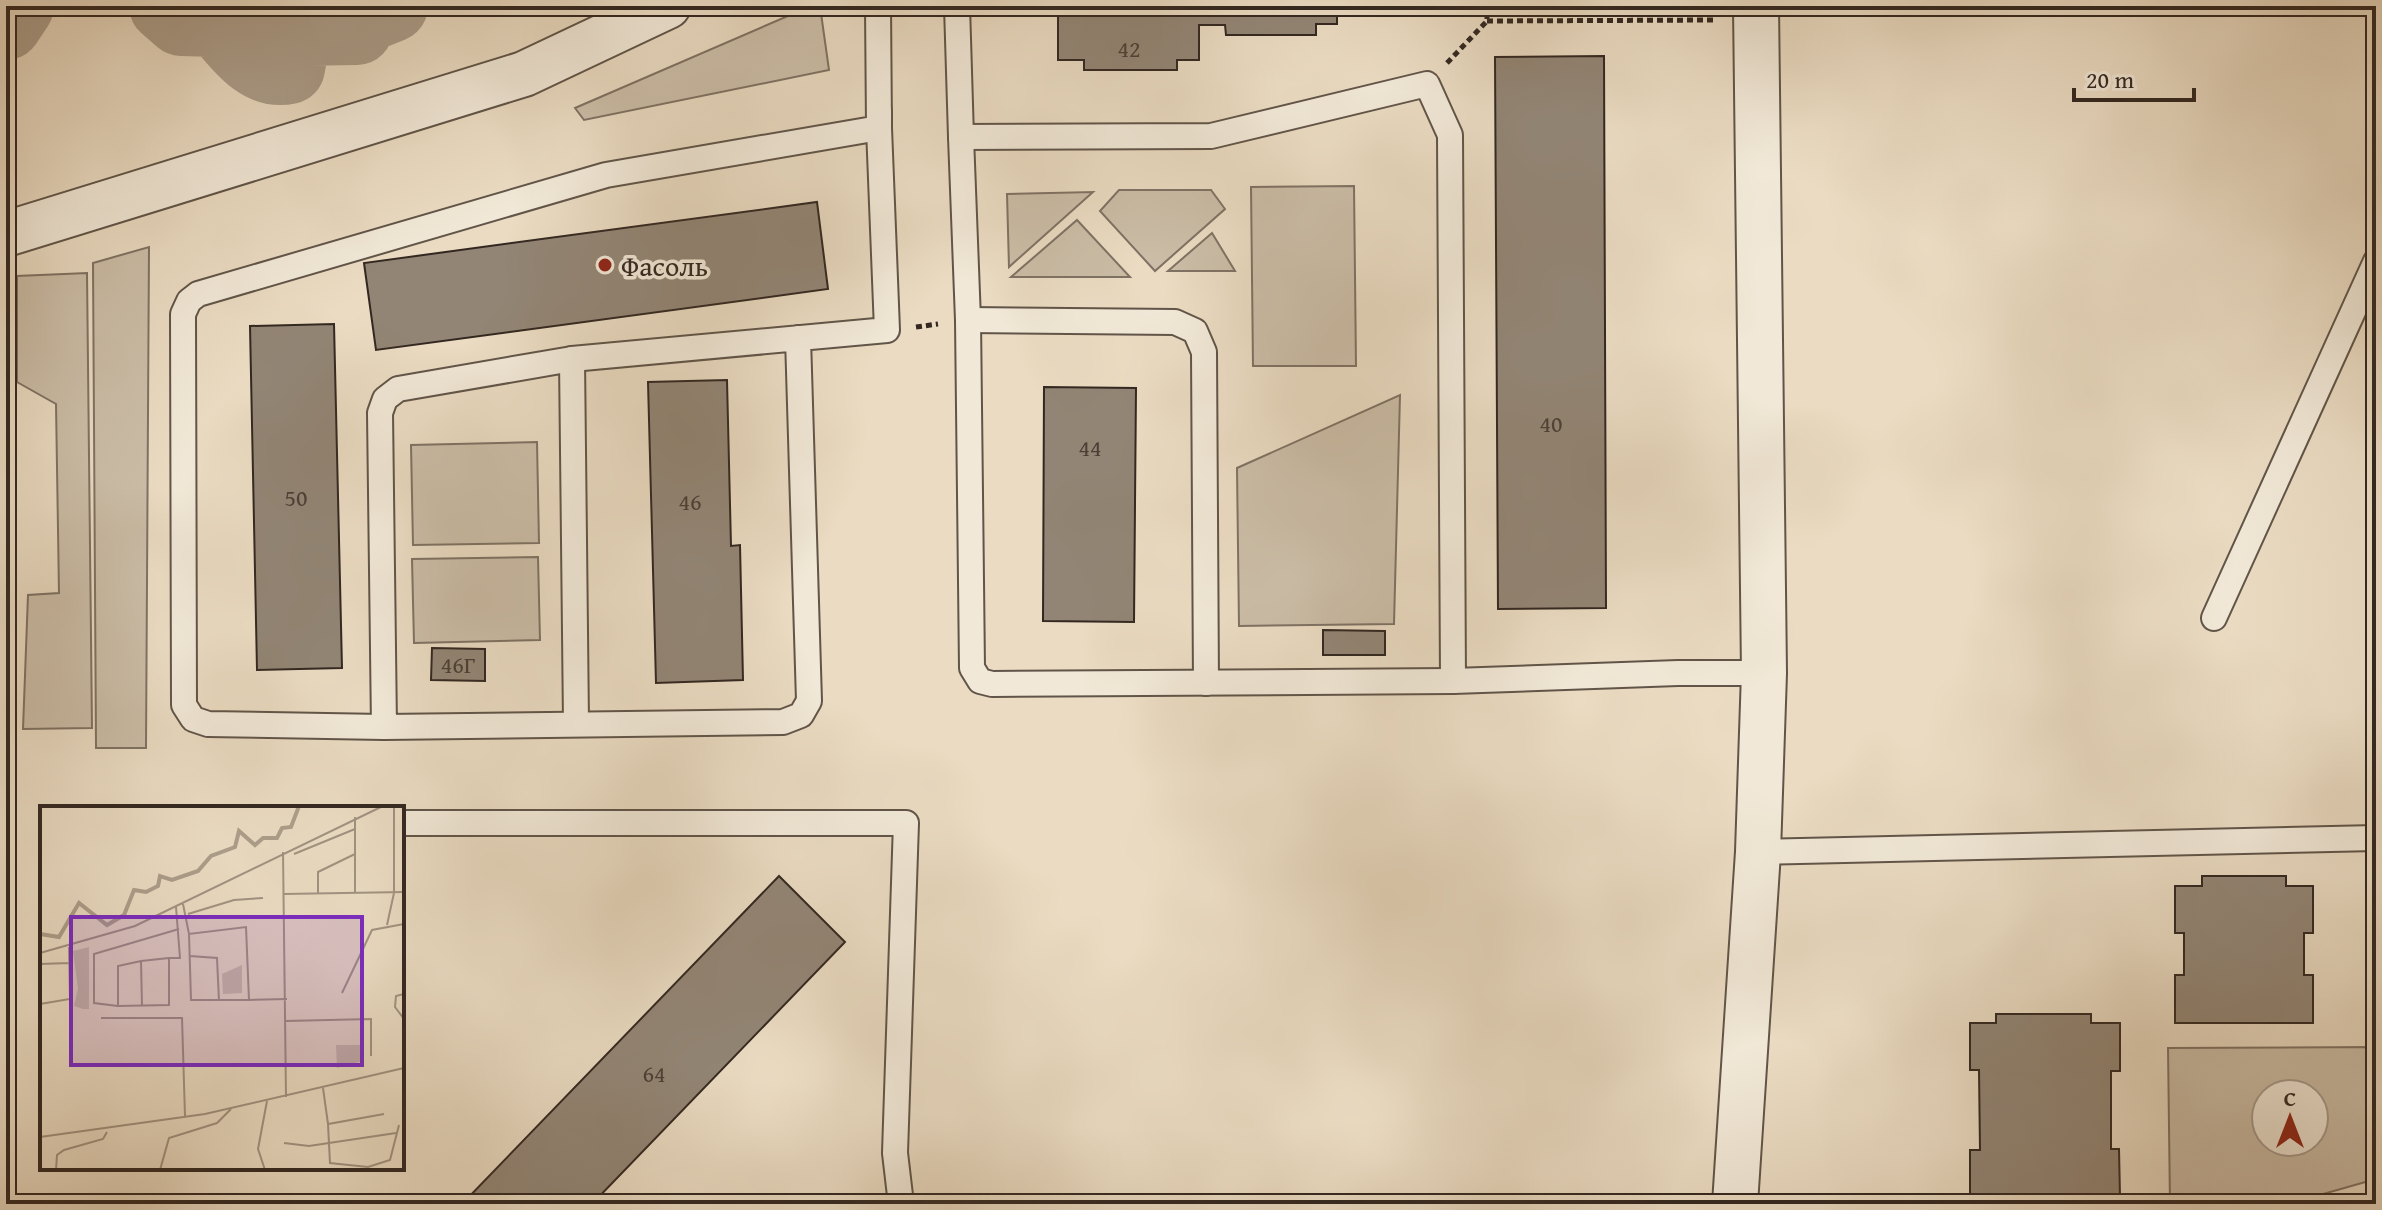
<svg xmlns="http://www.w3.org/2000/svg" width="2382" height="1210" font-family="'Gentium Book Plus',serif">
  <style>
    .green { fill: #cbbda7; stroke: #7f7264; stroke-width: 2; fill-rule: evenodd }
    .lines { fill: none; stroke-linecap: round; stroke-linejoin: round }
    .river { stroke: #ac9e8b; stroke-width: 72 }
    .building { fill: #928575; stroke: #332821; stroke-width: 2 }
    .service-casing { stroke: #615549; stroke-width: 28 }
    .minor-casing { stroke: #615549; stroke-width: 48 }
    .path { stroke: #332821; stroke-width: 5; stroke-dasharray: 6 4; stroke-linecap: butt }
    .service { stroke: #f1e8d7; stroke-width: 24 }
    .minor { stroke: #f1e8d7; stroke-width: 44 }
    .poi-dot { fill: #8f2418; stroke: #f1e8d7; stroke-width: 3 }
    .labels { text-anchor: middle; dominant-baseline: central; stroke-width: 7; stroke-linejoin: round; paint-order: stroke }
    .number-label { font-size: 24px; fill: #4b3f36 }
    .poi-label { font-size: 28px; fill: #332821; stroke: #f1e8d7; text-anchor: start }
    .inset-river { fill: none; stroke: #ac9e8b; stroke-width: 4 }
    .inset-road { fill: none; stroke: #a19382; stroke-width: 2 }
    .view { fill: #7b2cbf; fill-opacity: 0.15; stroke: #7b2cbf; stroke-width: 4 }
    .inset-edge { fill: none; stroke: #332821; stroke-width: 4 }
  </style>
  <rect width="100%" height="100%" fill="#eadbc2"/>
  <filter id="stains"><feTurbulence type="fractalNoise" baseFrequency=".0025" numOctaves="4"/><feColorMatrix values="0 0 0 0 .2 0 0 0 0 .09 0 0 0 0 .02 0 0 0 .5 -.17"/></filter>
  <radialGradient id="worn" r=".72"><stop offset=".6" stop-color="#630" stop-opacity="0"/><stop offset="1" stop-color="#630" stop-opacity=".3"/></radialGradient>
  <!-- green -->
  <g class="green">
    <path d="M 811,6 L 820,6 L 829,70 L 584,120 L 575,108 Z"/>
    <path d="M 1354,186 L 1356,366 L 1253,366 L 1251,187 Z"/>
    <path d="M 1119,190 L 1211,190 L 1225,209 L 1155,271 L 1100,211 Z"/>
    <path d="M 1093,192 L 1009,267 L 1007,194 Z"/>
    <path d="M 1077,220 L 1130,277 L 1011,277 Z"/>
    <path d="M 1212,233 L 1235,271 L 1168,271 Z"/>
    <path d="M 149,247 L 146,748 L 96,748 L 93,263 Z"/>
    <path d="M 87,273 L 92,728 L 23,729 L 28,595 L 59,593 L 56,404 L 17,382 L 17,276 Z"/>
    <path d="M 1400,395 L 1394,624 L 1239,626 L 1237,468 Z"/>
    <path d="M 537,442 L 539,543 L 413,545 L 411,445 Z"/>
    <path d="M 538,557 L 540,640 L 414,643 L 412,559 Z"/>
    <path d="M 2376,1047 L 2376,1179 L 2288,1204 L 2170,1204 L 2168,1048 ZM 2266,1094 L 2314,1094 L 2314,1142 L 2266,1142 Z"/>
  </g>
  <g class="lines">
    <!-- river -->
    <g class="river">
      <path d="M 165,6 L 181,20 L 218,21 C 237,42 257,75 289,68 L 296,30 L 357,29 L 347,24 L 392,6"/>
      <path d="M 6,24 L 18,6"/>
    </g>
  </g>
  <!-- building -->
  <g class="building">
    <path d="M 1058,6 L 1337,6 L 1337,24 L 1316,24 L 1316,35 L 1226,35 L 1225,25 L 1199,25 L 1199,60 L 1177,60 L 1177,70 L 1084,70 L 1084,60 L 1058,60 Z"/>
    <path d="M 1604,56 L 1606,608 L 1498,609 L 1495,57 Z"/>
    <path d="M 817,202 L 828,289 L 376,350 L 364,263 Z"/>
    <path d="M 334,324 L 342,668 L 257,670 L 250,326 Z"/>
    <path d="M 727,380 L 731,546 L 740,545 L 743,680 L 656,683 L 648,382 Z"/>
    <path d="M 1044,387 L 1136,388 L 1134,622 L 1043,621 Z"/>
    <path d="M 1323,630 L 1385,631 L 1385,655 L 1323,655 Z"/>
    <path d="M 432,648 L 485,649 L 485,681 L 431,680 Z"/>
    <path d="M 779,876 L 845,942 L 592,1204 L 462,1204 Z"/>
    <path d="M 2202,876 L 2286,876 L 2286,886 L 2313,886 L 2313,933 L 2304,933 L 2304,975 L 2313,975 L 2313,1023 L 2175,1023 L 2175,975 L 2184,975 L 2184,933 L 2175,933 L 2175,886 L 2202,886 Z"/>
    <path d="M 1996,1014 L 2091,1014 L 2091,1023 L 2120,1023 L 2120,1071 L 2111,1071 L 2111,1149 L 2119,1149 L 2120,1197 L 1970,1197 L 1970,1150 L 1980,1150 L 1979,1070 L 1970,1070 L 1970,1023 L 1996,1023 Z"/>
  </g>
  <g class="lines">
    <!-- service casing -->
    <g class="service-casing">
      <g id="service">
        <path d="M 957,6 L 961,137 L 1211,136 L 1427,84 L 1450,135 L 1453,681 L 1678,673 L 1764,673"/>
        <path d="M 961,137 L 968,320 L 972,668 L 980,681 L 992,684 L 1453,681"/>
        <path d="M 968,320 L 1175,322 L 1195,331 L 1204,352 L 1206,683"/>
        <path d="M 798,338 L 809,701 L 801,715 L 783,722 L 384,727 L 380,413 L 385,399 L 398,389 L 572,359 L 887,330 L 879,128 L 878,6"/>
        <path d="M 572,359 L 576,723"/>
        <path d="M 2214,618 L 2376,261"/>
        <path d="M 384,727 L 208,724 L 193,719 L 184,705 L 183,314 L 189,301 L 198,294 L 606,175 L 879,128 L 879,112"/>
        <path d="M 402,823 L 906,823 L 895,1153 L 901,1204"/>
        <path d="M 1758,852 L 2376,838"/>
      </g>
    </g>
    <!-- minor casing -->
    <g class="minor-casing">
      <g id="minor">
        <path d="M 6,234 L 524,74 L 668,6"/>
        <path d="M 1735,1204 L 1758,852 L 1764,673 L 1756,6"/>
      </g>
    </g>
    <!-- path -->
    <g class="path">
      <path d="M 1487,21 L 1714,20"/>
      <path d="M 1447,63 L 1487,21 L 1487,6"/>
      <path d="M 916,327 L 938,324"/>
    </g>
    <!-- service -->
    <use href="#service" class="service"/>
    <!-- minor -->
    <use href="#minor" class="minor"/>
  </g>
  <!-- markers -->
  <circle class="poi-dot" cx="605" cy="265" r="8"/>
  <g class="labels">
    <!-- number labels -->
    <g class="number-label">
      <text x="1129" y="48">42</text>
      <text x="1551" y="423">40</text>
      <text x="1090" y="447">44</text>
      <text x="296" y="497">50</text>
      <text x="690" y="501">46</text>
      <text x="458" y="664">46Г</text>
      <text x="654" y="1073">64</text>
    </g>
    <!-- poi labels -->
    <g class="poi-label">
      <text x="621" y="265">Фасоль</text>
    </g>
  </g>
  <!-- overview -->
  <g transform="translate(40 806)">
    <rect width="364" height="364" fill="#eadbc2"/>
    <path d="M 49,141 L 49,203 L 43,203 L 34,200 L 38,183 L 33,145 ZM 202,159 L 202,187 L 183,188 L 182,168 ZM 296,239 L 322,239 L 322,255 L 297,262 Z" fill="#cbbda7"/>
    <path class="inset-river" d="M 0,128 L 19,131 L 39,97 L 67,119 L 84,109 L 94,84 L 106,86 L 118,80 L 120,70 L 132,74 L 158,65 L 171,50 L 195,41 L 199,25 L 215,39 L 223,32 L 237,32 L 242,22 L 251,21 L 259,0"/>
    <path class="inset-road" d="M 243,46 L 246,291M 254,48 L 315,23M 244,88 L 364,86M 278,88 L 278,66 L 315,48M 315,88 L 315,11M 143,98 L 149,128 L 206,121 L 209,194 L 247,193M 148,108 L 194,94 L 223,92M 347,119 L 354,87 L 354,0M 149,128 L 151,194 L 209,194M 0,147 L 95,120 L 343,0M 150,150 L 177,152 L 179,195M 129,152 L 129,199 L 78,200 L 78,160 L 101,155 L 129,152 L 140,152 L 136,101M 101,155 L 102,200M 0,158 L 29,157M 302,187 L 332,124 L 364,118M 364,188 L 356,190 L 355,201 L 364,213M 0,198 L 30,193 L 29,141M 78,200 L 54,197 L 54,148 L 139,123M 61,212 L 142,212 L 145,310M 246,215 L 331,213 L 331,250M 283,282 L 288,318 L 344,308M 288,318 L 290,357 L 328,361 L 350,354 L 359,319M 0,331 L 165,308 L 364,262M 244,337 L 269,340 L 356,327M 16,364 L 17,349 L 24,344 L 63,333 L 67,326M 120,364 L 129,332 L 177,317 L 191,303M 225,364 L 218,343 L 227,295"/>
    <path class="view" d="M 31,111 L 322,111 L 322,259 L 31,259 Z"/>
    <rect width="364" height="364" class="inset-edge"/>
  </g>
  <!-- margin -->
  <rect width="2382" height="1210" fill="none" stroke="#eadbc2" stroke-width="32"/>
  <rect x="8" y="8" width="2366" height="1194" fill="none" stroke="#332821" stroke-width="4"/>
  <rect x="16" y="16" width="2350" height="1178" fill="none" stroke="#332821" stroke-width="2"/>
  <!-- north arrow -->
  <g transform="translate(2290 1118)"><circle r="38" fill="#f1e8d7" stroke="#a59b8e" stroke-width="2"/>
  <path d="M0-6L14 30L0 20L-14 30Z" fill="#8f2418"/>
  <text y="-12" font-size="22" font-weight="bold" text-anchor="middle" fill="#332821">С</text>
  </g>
  <!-- scale -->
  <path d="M2074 88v12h120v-12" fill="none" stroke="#332821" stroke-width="4"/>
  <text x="2086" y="88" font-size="24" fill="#332821" stroke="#f1e8d7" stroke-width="6" paint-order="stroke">20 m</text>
  <rect width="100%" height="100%" filter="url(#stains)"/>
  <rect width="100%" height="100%" fill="url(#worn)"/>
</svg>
